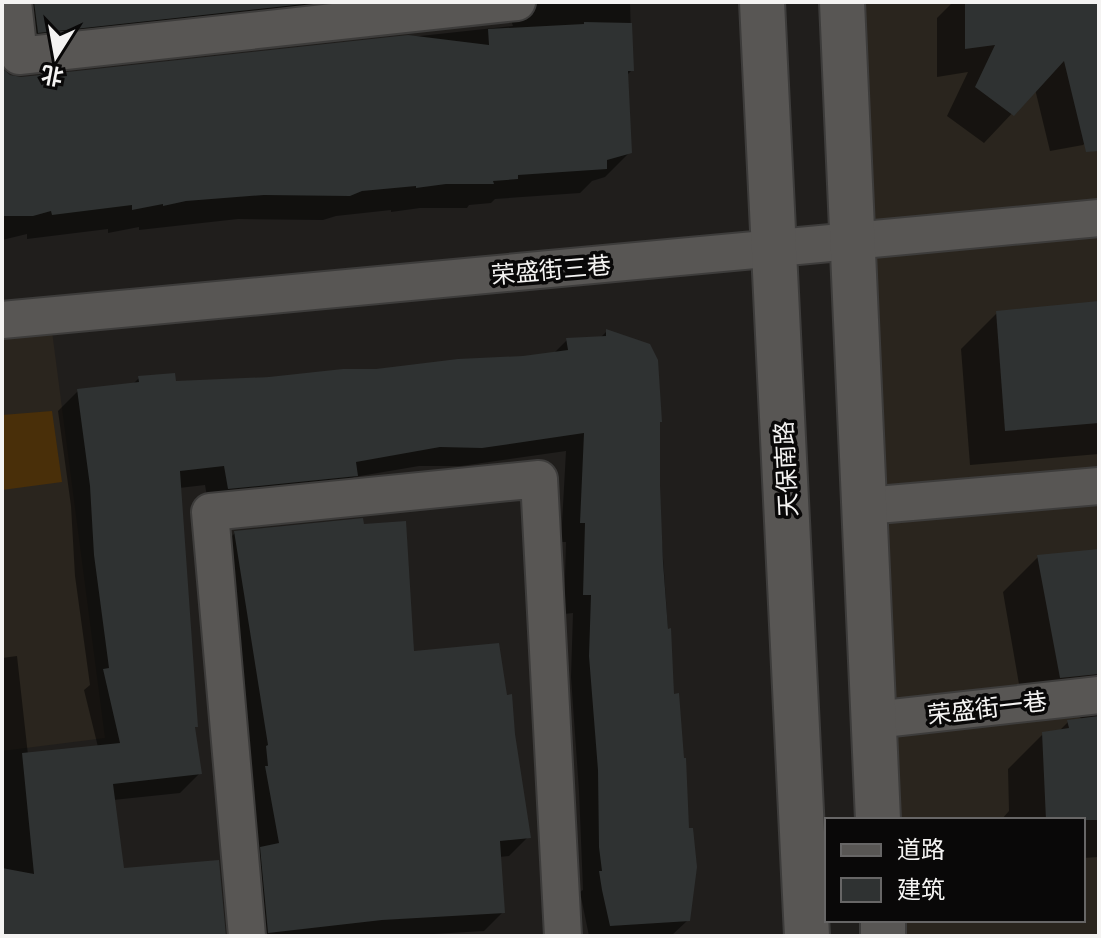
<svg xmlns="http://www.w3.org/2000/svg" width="1101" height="938" font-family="Manrope,'Noto Sans SC',sans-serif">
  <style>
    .built { fill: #2a251e }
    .green { fill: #492f09 }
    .shadow { fill: #0007 }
    .building { fill: #2f3232 }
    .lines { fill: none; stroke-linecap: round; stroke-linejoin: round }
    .street-casing { stroke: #3d3c3b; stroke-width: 40 }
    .secondary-casing { stroke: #3d3c3b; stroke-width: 48 }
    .street { stroke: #585654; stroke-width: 36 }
    .secondary { stroke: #585654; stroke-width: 44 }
    .labels { text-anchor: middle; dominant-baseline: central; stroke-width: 7; stroke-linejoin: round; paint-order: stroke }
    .street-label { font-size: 24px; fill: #f4f3f2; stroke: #090808 }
  </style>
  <rect width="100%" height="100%" fill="#201e1c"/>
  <!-- built -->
  <g class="built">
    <path d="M 842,2 L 1099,2 L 1099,936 L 883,936 L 883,920 L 1083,920 L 1083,820 L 878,820 Z"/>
    <path d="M 50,316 L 105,738 L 2,751 L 2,320 Z"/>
  </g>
  <!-- green -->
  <path class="green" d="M 52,411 L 62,482 L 2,490 L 2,415 Z"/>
  <!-- shadow -->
  <g class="shadow">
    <path d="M 14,2 L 630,2 L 632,70 L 627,75 L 630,152 L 605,177 L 592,181 L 580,193 L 495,199 L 491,203 L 469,205 L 467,208 L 420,208 L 391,212 L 391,210 L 336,216 L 323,220 L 238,219 L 139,230 L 139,227 L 108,233 L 108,229 L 27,239 L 27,234 L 2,240 L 2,76 L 21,79 L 513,26 L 509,14 L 20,56 Z"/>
    <path d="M 953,2 L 1099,2 L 1099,130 L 1083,145 L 1050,151 L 1035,89 L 984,143 L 947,116 L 968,72 L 937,77 L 937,18 Z"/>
    <path d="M 1099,303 L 1099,454 L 970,465 L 961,349 L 997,313 Z"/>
    <path d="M 606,332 L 658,485 L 688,920 L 671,936 L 589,936 L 580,892 L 583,890 L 579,791 L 571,677 L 573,613 L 564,614 L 566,542 L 561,542 L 566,451 L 461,466 L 419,466 L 354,477 L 336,495 L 209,508 L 205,485 L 179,488 L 196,726 L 193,729 L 200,773 L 180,793 L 113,800 L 122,870 L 224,936 L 2,936 L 2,658 L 17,656 L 28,755 L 98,747 L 84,690 L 90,685 L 75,576 L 71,506 L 58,411 L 78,391 L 132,385 L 139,378 L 174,383 L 376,371 L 553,354 L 567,340 L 600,338 Z"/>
    <path d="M 235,533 L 413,653 L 528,837 L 509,856 L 499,857 L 503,912 L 484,931 L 401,936 L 248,936 L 242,867 L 258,851 L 247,787 L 216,552 Z"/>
    <path d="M 1099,551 L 1099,857 L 1083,858 L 1083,820 L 1001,820 L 1009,811 L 1008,769 L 1043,734 L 1058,732 L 1068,722 L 1082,719 L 1070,710 L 1024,713 L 1003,592 L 1038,557 Z"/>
  </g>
  <!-- building -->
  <g class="building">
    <path d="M 34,2 L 322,2 L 38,33 Z"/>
    <path d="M 965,2 L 1099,2 L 1099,151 L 1086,152 L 1064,61 L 1014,116 L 975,87 L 995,45 L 965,49 Z"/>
    <path d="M 584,22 L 632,23 L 634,71 L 628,71 L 632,153 L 607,160 L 607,169 L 518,175 L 518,179 L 493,181 L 494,184 L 446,184 L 416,188 L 416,186 L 362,191 L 350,196 L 264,195 L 186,201 L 163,206 L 163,204 L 132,210 L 132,205 L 52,215 L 51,211 L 33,216 L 2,216 L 2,68 L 10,75 L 21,77 L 408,35 L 489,45 L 488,29 L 584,24 Z"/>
    <path d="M 1099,301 L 1099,423 L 1005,431 L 996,311 Z"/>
    <path d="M 606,329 L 650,344 L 658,360 L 662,422 L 660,422 L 660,485 L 663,562 L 668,629 L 671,628 L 674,694 L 679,693 L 684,758 L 686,758 L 689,828 L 693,828 L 697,867 L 690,921 L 610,926 L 602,890 L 599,871 L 602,871 L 599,847 L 598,770 L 589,656 L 591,595 L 583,595 L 585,523 L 580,523 L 584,433 L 482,448 L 440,447 L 356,462 L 358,476 L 228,489 L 224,466 L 180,471 L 198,727 L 195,727 L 202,774 L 113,784 L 124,868 L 219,860 L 226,936 L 2,936 L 2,868 L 34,874 L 22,753 L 120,743 L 103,669 L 109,668 L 94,555 L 90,486 L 77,389 L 139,382 L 138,376 L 175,373 L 176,381 L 269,377 L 343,369 L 376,369 L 458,359 L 523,356 L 568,350 L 566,338 L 606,336 Z"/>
    <path d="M 363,518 L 364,524 L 406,521 L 414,651 L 499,643 L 507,695 L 512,694 L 515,734 L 531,838 L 500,841 L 505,913 L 382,920 L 268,933 L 260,847 L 279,843 L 265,766 L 268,766 L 266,746 L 268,745 L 234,531 Z"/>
    <path d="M 1099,549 L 1099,674 L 1060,678 L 1037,555 Z"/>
    <path d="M 1099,716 L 1099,820 L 1046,820 L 1042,732 L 1069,728 L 1067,720 Z"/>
  </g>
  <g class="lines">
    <!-- street casing -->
    <g class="street-casing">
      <g id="street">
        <path d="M 13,2 L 19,56 L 517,2"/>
        <path d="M 2,320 L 1099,218"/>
        <path d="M 865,506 L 1099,486"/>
        <path d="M 874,720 L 1099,695"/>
        <path d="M 247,936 L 210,512 L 539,479 L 563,936"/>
      </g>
    </g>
    <!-- secondary casing -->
    <g class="secondary-casing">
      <g id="secondary">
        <path d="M 762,2 L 807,936"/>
        <path d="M 842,2 L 878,820"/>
        <path d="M 883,920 L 883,936"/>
      </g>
    </g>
    <!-- street -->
    <use href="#street" class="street"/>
    <!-- secondary -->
    <use href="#secondary" class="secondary"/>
  </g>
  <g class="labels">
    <!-- street labels -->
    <g class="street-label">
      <text transform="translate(551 269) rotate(-5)">荣盛街三巷</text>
      <text transform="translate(785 469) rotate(-93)">天保南路</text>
      <text transform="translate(987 707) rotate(-7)">荣盛街一巷</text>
    </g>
  </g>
  <!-- border -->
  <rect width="1101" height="938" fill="none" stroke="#f4f3f2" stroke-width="8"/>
  <!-- legend -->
  <rect x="825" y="818" width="260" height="104" fill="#090808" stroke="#676666" stroke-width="2"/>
  <rect x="841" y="844" width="40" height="12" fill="#585654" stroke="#676666" stroke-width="2"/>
  <text x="897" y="858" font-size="24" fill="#f4f3f2">道路</text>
  <rect x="841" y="878" width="40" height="24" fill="#2f3232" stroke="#676666" stroke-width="2"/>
  <text x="897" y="898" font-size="24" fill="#f4f3f2">建筑</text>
  <!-- north arrow -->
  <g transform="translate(56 56) rotate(191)" stroke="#090808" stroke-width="6" paint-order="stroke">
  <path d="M0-6L14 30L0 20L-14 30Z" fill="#f4f3f2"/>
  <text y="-12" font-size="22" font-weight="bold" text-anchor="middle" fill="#f4f3f2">北</text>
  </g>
</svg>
